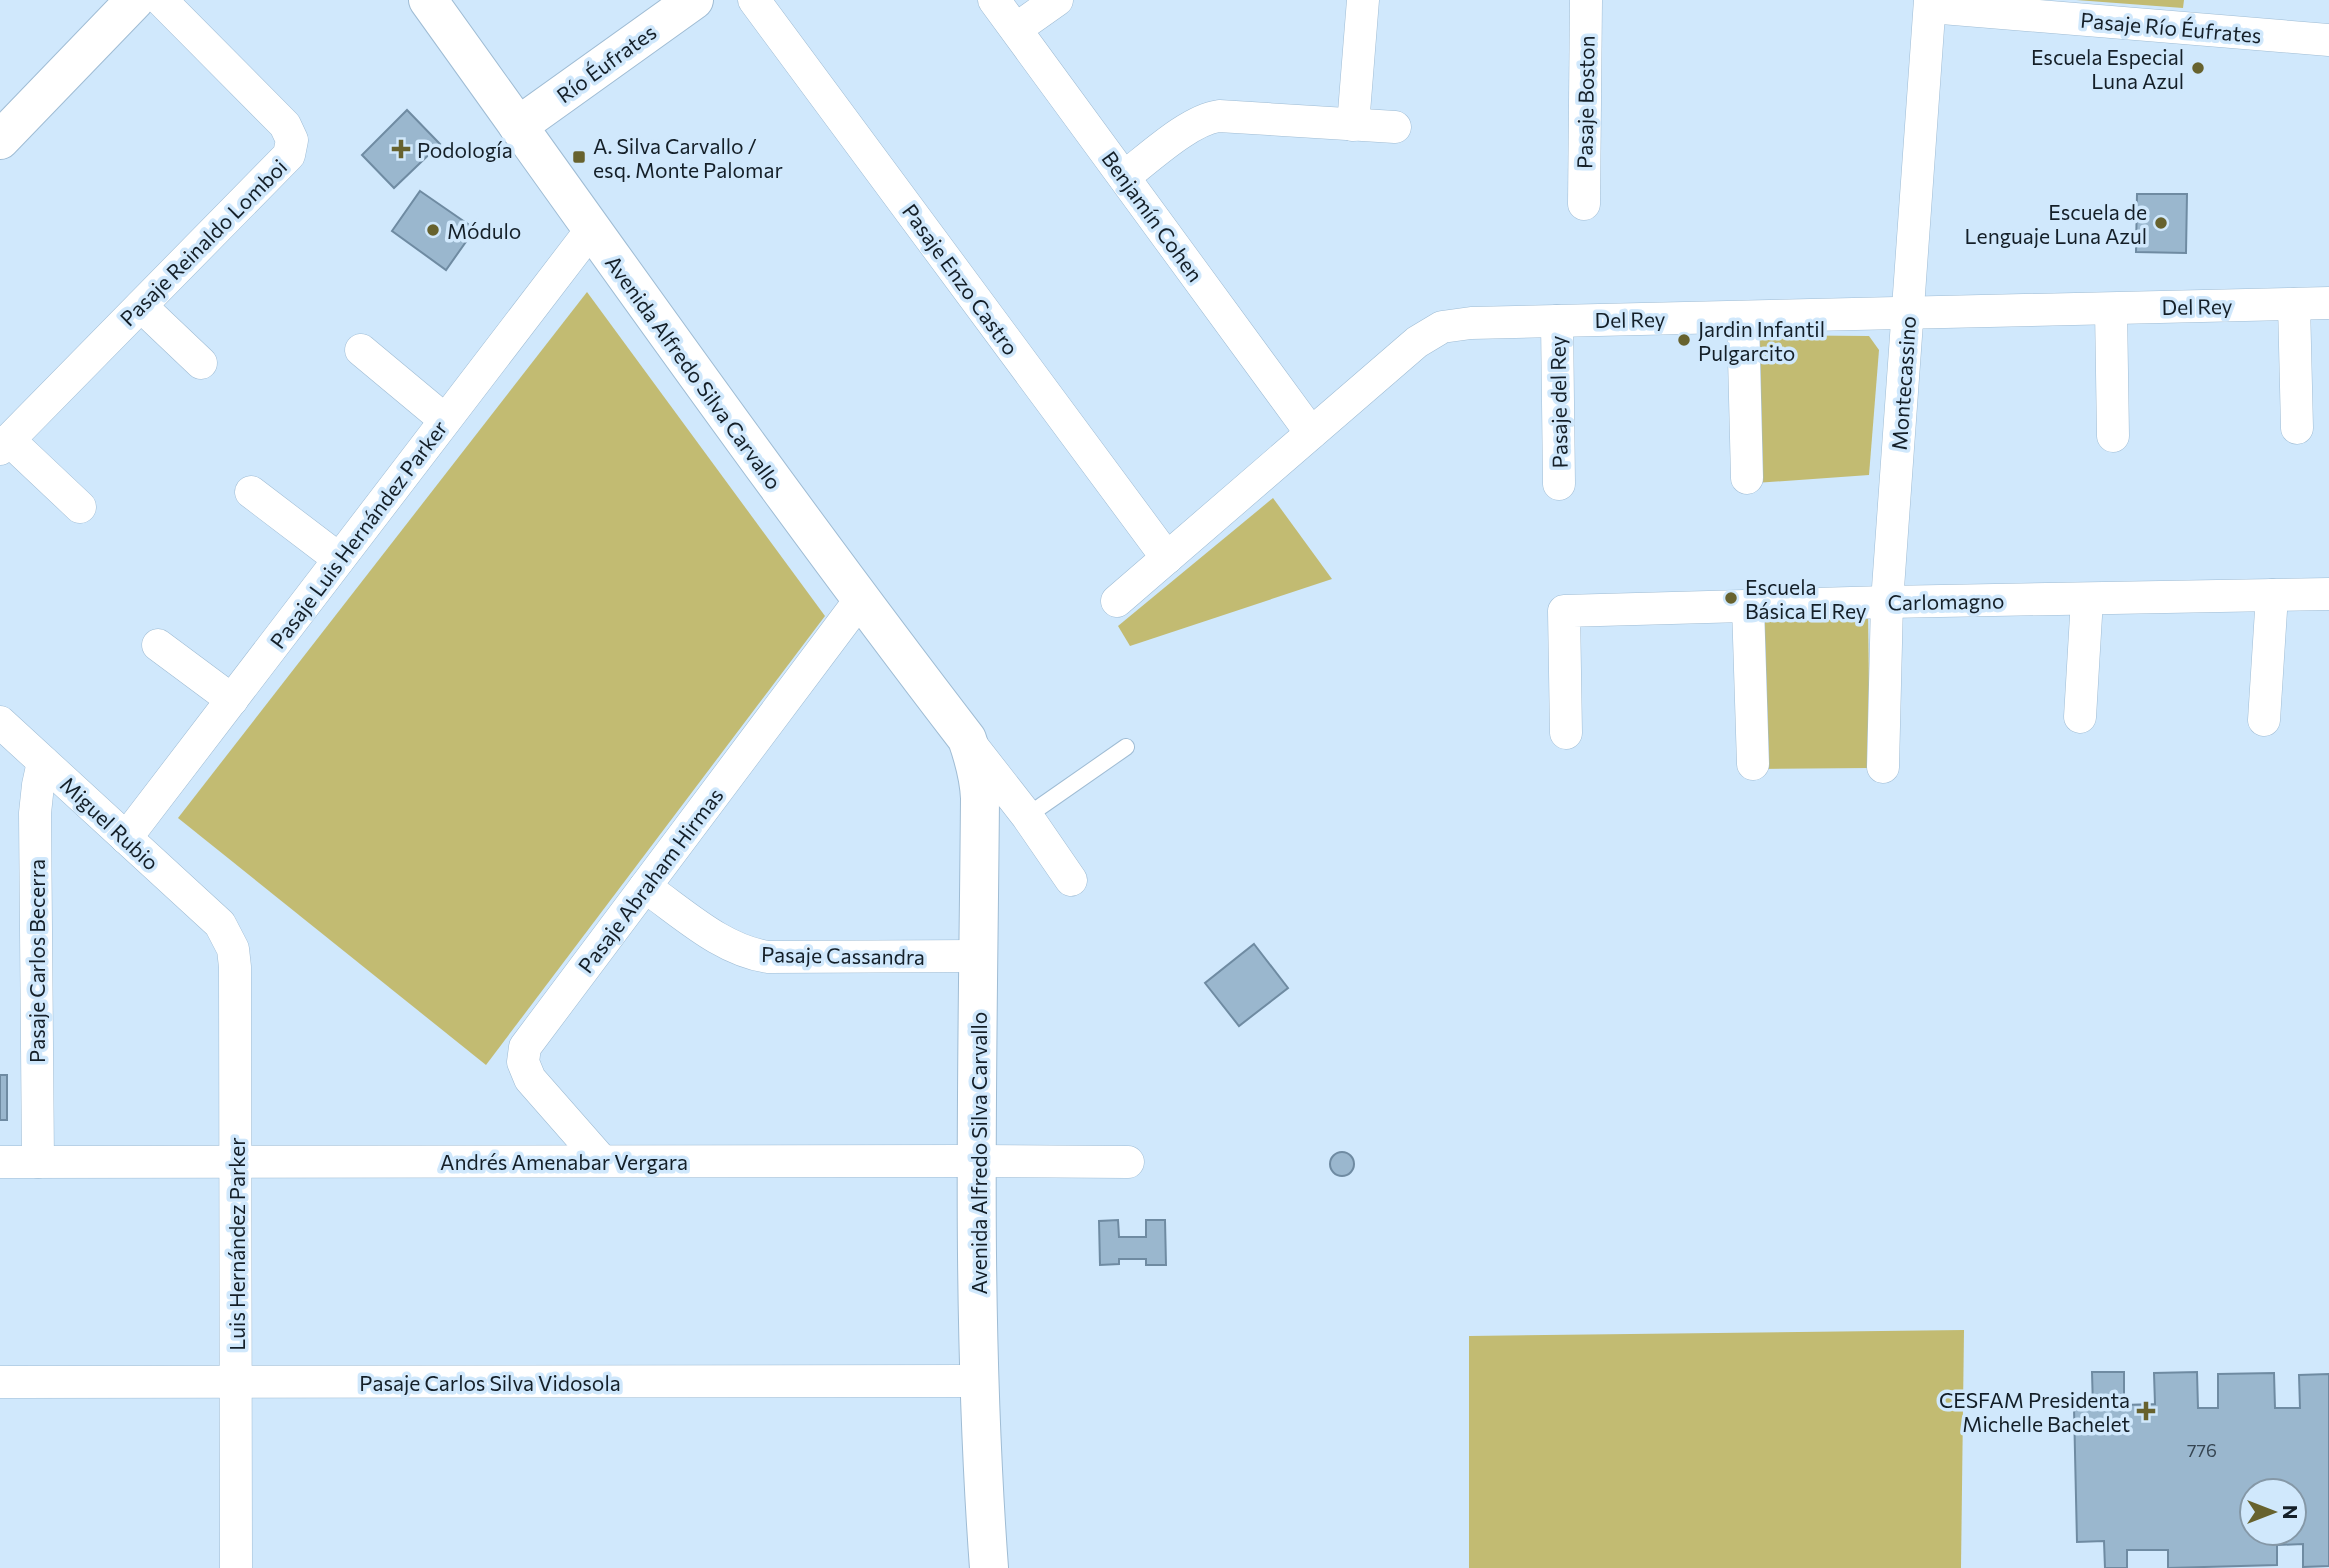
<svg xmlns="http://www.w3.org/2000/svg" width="2329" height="1568" font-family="Commissioner,sans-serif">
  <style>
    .green { fill: #c2bb72 }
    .building { fill: #9ab7ce; stroke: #6f8ba2; stroke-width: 2; fill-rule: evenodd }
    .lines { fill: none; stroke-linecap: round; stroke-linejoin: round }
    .lane-casing { stroke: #9fbcd4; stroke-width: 18 }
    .street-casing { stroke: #9fbcd4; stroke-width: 33 }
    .secondary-casing { stroke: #9fbcd4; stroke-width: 40 }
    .lane { stroke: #fff; stroke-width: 16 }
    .street { stroke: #fff; stroke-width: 32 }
    .secondary { stroke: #fff; stroke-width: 38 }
    .poi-dot { fill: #67622e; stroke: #d0e8fc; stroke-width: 2.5 }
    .labels { text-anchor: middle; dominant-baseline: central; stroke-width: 7; stroke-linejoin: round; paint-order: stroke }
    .number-label { font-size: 18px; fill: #364552 }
    .street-label { font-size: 21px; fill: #141f28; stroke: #d0e8fc }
    .poi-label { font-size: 21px; fill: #141f28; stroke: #d0e8fc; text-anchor: start }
  </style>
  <rect width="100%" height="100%" fill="#d0e8fc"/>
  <!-- green -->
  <g class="green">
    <path d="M 2076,0 L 2184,0 L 2183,8 Z"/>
    <path d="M 587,292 L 825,616 L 486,1065 L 178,818 Z"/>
    <path d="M 1756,335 L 1869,336 L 1879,350 L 1869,475 L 1755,483 Z"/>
    <path d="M 1273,498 L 1332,579 L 1130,646 L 1118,626 Z"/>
    <path d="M 1868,611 L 1870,768 L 1759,769 L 1754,612 Z"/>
    <path d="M 1964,1330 L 1961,1568 L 1469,1568 L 1469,1336 Z"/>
  </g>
  <!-- building -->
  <g class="building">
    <path d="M 407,110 L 440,144 L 394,188 L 362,155 Z"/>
    <path d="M 420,191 L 475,229 L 446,270 L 392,231 Z"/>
    <path d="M 2137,194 L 2187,194 L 2186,253 L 2136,252 Z"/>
    <path d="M 1254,944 L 1288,988 L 1239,1026 L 1205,983 Z"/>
    <rect x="0" y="1075" width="7" height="45"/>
    <circle cx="1342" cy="1164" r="12"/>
    <path d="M 1118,1220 L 1119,1237 L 1146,1237 L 1146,1220 L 1165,1220 L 1166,1265 L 1146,1265 L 1146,1259 L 1119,1259 L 1119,1264 L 1100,1265 L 1099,1221 Z"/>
    <path d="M 2092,1372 L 2124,1372 L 2124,1405 L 2155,1404 L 2154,1373 L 2197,1372 L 2198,1408 L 2218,1408 L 2218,1374 L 2274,1373 L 2275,1408 L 2300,1408 L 2299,1375 L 2329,1374 L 2329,1566 L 2303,1567 L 2303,1544 L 2277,1545 L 2277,1565 L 2168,1568 L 2168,1550 L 2127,1550 L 2127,1568 L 2105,1568 L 2104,1541 L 2077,1542 L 2074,1408 L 2093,1408 ZM 2252,1491 L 2294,1491 L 2294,1533 L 2252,1533 Z"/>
  </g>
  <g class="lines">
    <!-- lane casing -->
    <g class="lane-casing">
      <path id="lane" d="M 1027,816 L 1126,747"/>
    </g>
    <!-- street casing -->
    <g class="street-casing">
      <g id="street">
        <path d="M 754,0 L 1167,558"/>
        <path d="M 994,0 L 1311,433"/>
        <path d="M 1930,7 L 2329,40"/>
        <path d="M 1016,29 L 1057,0"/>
        <path d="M 1353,125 L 1363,0"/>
        <path d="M 1124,177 C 1149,158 1189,120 1219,116 L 1395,127"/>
        <path d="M 1584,204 L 1586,0"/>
        <path d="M 2294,304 L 2297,428"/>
        <path d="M 141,306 L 201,363"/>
        <path d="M 2111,309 L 2113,436"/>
        <path d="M 1743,317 L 1747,478"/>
        <path d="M 1557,321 L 1559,484"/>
        <path d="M 361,350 L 445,420"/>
        <path d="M 9,440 L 80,507"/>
        <path d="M 0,449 L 289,155 L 292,140 L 285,125 L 161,0"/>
        <path d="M 251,492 L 339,559"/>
        <path d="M 1117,601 L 1417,342 L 1442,327 L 1471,323 L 2329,303"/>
        <path d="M 1748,606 L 1753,764"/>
        <path d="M 158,645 L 232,700"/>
        <path d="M 2080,717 L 2087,599"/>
        <path d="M 2264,720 L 2272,595"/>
        <path d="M 0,722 L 220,924 L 233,949 L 235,967 L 236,1568"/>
        <path d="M 1566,733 L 1564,611 L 1887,602 L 2329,594"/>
        <path d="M 970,743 L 1027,816 L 1071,880"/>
        <path d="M 1883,767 L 1887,602 L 1930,0"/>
        <path d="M 126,838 L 591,230"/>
        <path d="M 645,887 C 683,913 721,950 768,957 L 979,956"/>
        <path d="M 602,1161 L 530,1079 L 523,1062 L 525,1047 L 860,600"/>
        <path d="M 0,1162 L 976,1161 L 1128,1162"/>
        <path d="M 38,1162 L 35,813 L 38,785 L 43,762"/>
        <path d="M 0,1382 L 980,1381"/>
      </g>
    </g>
    <!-- secondary casing -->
    <g class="secondary-casing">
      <g id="secondary">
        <path d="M 428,0 C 606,248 781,497 967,739 C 974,759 979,777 980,798 C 978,1054 970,1312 989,1568"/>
        <path d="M 518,126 L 694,0"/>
        <path d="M 0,140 L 135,0"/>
      </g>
    </g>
    <!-- lane -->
    <use href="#lane" class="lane"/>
    <!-- street -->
    <use href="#street" class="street"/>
    <!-- secondary -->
    <use href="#secondary" class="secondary"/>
  </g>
  <!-- markers -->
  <g class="poi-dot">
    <circle cx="2198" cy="68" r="7"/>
    <path d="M397.5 138.5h7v7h7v7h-7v7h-7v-7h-7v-7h7z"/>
    <rect x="572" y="150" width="14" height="14" rx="3.5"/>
    <circle cx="2161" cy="223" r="7"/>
    <circle cx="433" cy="230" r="7"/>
    <circle cx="1684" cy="340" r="7"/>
    <circle cx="1731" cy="598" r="7"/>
    <path d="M2142.5 1400.5h7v7h7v7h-7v7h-7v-7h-7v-7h7z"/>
  </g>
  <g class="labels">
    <!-- number labels -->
    <g class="number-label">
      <text x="2202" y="1450">776</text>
    </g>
    <!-- street labels -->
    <g class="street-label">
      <text transform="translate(2171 27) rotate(5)">Pasaje Río Éufrates</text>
      <text transform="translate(606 63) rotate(-36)">Río Éufrates</text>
      <text transform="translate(1585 102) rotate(-89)">Pasaje Boston</text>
      <text transform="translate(1153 216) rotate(54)">Benjamín Cohen</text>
      <text transform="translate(203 242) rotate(-45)">Pasaje Reinaldo Lomboi</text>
      <text transform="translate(961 279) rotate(54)">Pasaje Enzo Castro</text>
      <text transform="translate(2197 306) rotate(-1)">Del Rey</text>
      <text transform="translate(1630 319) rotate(-1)">Del Rey</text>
      <text transform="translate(694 372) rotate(54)">Avenida Alfredo Silva Carvallo</text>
      <text transform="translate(1903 383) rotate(-86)">Montecassino</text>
      <text transform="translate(1558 402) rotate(-91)">Pasaje del Rey</text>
      <text transform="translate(358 534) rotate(-53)">Pasaje Luis Hernández Parker</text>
      <text transform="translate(1946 601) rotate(-1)">Carlomagno</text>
      <text transform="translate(110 823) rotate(43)">Miguel Rubio</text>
      <text transform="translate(650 880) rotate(-53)">Pasaje Abraham Hirmas</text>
      <text transform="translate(843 955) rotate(1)">Pasaje Cassandra</text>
      <text transform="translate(36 961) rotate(-90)">Pasaje Carlos Becerra</text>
      <text transform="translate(978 1153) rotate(-90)">Avenida Alfredo Silva Carvallo</text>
      <text x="564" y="1161">Andrés Amenabar Vergara</text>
      <text transform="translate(236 1244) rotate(-90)">Luis Hernández Parker</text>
      <text x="490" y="1382">Pasaje Carlos Silva Vidosola</text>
    </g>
    <!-- poi labels -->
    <g class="poi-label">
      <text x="2184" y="56" text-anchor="end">Escuela Especial<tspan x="2184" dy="24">Luna Azul</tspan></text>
      <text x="593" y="145">A. Silva Carvallo /<tspan x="593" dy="24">esq. Monte Palomar</tspan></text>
      <text x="417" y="149">Podología</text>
      <text x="2147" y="211" text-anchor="end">Escuela de<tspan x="2147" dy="24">Lenguaje Luna Azul</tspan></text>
      <text x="447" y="230">Módulo</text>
      <text x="1698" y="328">Jardin Infantil<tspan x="1698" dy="24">Pulgarcito</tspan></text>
      <text x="1745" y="586">Escuela<tspan x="1745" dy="24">Básica El Rey</tspan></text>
      <text x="2130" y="1399" text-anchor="end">CESFAM Presidenta<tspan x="2130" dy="24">Michelle Bachelet</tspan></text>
    </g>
  </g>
  <!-- north arrow -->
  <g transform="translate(2273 1512) rotate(90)"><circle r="33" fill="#d0e8fc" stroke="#8598a7" stroke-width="2"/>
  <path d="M0-5L12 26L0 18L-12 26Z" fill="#67622e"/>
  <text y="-10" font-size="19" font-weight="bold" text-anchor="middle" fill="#141f28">N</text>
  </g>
</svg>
